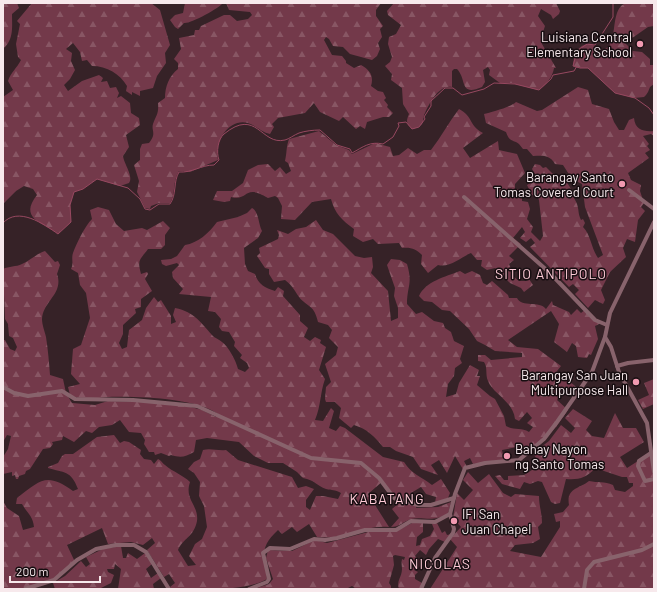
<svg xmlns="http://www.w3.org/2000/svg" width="657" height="592" font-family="Barlow,sans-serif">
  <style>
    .forest { fill: url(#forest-firs) }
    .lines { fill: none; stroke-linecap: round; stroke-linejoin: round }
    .stream { stroke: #974860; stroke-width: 1 }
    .minor { stroke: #88636c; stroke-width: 4 }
    .poi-dot { fill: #f19ab1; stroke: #170e11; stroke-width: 1.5 }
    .labels { text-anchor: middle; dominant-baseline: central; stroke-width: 3; stroke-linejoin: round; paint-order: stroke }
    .poi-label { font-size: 13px; fill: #f7e9ec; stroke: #170e11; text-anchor: end }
    .neighbourhood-label { font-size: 14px; letter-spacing: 1px; fill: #fecbd7; stroke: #170e11 }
  </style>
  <defs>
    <pattern id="forest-firs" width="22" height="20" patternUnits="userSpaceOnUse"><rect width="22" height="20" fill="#73394a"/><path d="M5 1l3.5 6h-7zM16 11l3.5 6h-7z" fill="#885664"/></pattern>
  </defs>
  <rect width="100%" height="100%" fill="#362227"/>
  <!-- forest -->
  <g class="forest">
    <path d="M 3,3 L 17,3 L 19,8 L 12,14 C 12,26 14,39 4,48 Z"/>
    <path d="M 32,3 L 151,3 L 160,10 L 170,45 L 165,53 L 166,63 L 157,76 L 153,88 L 140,91 L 140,96 L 132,92 L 132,95 L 126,91 L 127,86 C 120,74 107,66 92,66 L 87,60 L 82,61 L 80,52 L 73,43 L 66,49 L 72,53 L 71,61 L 75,70 L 70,79 L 64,85 L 68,91 L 82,81 L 99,75 L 103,78 L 101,82 L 107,81 L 110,88 L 116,87 L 119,93 L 117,98 L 121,96 L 130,103 L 131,113 L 139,118 L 140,125 L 126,135 L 129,147 L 123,156 C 124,164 134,177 129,183 L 120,186 L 97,179 L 83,189 L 74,192 L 70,205 L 71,222 L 58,234 C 41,222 19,218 37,195 L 33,189 L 24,186 L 16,191 L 3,204 L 3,97 L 13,90 L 8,81 C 11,72 17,68 21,60 L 18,57 L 16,44 L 20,24 L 17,21 Z"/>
    <path d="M 185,3 L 223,3 C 219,8 191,24 184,23 L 178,29 L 175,27 L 170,20 L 175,15 L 183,13 Z"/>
    <path d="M 226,3 L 381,3 L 376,10 L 376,16 L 383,26 L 380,29 L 382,37 L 378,43 L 380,49 L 377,56 L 372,60 L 350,54 L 343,47 L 333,46 L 329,39 L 326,37 L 324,40 L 332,55 L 342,56 L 346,61 L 346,63 L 354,68 L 361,65 C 370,70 374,76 371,86 L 378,91 L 383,92 L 386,98 L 384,100 L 388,105 L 387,107 L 393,113 L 389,117 L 383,117 L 367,122 L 365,129 L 360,126 L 356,129 L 343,117 L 339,121 L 320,112 L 314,103 L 305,113 L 278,118 L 272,124 L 274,127 L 270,134 C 262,132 256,126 248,123 C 227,118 214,144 218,160 L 190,172 L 179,171 C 172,182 176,194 170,203 L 159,203 L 151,206 L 150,209 L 145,208 L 137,192 L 139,181 L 134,165 L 140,160 L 140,149 L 142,144 L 149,143 C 157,133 151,131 153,124 C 156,115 159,114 158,103 L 165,98 C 165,87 169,76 178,69 L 178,63 L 174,59 L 181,49 L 179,38 L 194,35 L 195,30 L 199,30 L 201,26 L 224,15 L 230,15 L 237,21 L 248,19 L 252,15 L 250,12 L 229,10 Z"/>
    <path d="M 394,3 L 556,3 L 560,11 L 559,14 L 553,19 L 551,15 L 541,9 L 538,16 L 545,26 L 543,32 L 545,39 L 542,44 L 556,68 L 554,68 C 553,76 546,86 538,90 L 511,83 L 500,83 L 489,75 L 490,70 L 488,67 L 483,70 L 485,82 L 482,87 C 459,97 467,79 457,69 L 454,69 L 452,71 L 452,87 C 439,84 429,104 425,113 C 422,118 425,121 421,125 C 418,128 415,128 412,129 C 406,124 406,121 409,114 L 403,104 L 402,88 L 391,80 L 392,74 L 385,66 L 390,62 L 392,57 L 388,44 L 389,37 L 396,34 L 401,25 L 388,15 L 387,11 Z"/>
    <path d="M 626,3 L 649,3 L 654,5 L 654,26 L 648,27 L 625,43 L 633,51 L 642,52 L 650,59 L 650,65 L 654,65 L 654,84 L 650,87 L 648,92 L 646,95 L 644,97 L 634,98 L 615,93 L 588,68 L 580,68 L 573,66 C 574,54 578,43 592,44 C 597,49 603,52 609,46 C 617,35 611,8 626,3 Z"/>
    <path d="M 578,87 L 588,90 L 592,104 L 609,109 L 614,122 L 619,130 L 624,130 L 629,120 L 634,118 C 635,130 644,132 654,131 L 654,136 L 651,134 L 643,136 L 649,144 L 647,146 L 650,150 L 645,153 L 649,158 L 628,173 L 631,180 L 641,185 L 640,191 L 644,203 L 641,207 L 645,211 L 638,220 L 635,242 L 627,239 L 623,248 L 626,257 L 610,272 L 601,290 L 605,300 L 603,304 L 595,300 L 588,308 L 575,294 L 579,290 L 573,284 L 569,287 L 530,247 L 535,243 L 531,238 L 526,242 L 520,238 L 525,232 L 522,227 L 513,238 L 521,244 L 509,256 L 514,260 L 509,264 L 514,277 L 519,281 L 526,281 L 529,279 L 533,285 L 524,292 L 521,288 L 510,283 L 495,268 L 487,270 L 481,266 L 482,260 L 477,260 L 471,253 C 461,257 450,268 438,265 L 428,273 L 421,264 L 422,255 C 416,249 411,247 402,248 L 399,243 L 378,244 L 373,239 L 363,242 L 353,236 L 354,229 C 342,220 335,214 331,199 L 312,202 L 295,220 L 281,219 L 282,206 L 278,198 L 275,196 L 268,198 C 243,183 249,202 231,197 L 230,201 L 224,202 L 213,200 L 217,191 L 232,191 L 243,183 L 248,170 L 258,165 L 268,164 L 275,171 L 280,167 L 286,174 L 291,171 L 288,163 L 285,161 C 287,153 286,147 289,139 L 319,131 L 336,145 L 349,150 L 352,154 L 375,143 L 390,147 L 393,156 L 399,155 L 408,148 L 417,154 L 424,150 L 431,150 C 441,137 449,122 459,109 C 474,117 468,125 483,133 L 463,148 L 470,158 L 498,141 L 499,150 L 517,154 L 525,173 L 515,184 L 515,189 L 518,189 L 518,193 L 522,195 L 522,201 L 528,202 L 530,209 L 527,219 L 533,227 L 531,232 L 540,241 L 543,236 L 539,200 L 537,196 L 532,195 L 527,185 L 532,182 L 535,174 L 532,169 L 535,164 L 540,165 L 543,168 L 546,167 L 552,173 L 558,175 L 558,178 L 566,181 L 573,192 C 573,198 575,199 577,204 C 579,210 578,214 581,220 L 583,219 L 585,223 L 583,227 C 591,235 591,248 598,258 L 603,255 L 585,207 L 582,184 L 572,179 L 563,165 L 555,164 C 549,154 542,156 533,156 L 527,149 L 523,149 L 519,144 C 512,139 510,143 506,132 L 486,123 L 484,114 C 491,112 511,107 516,102 L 537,111 L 542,110 Z"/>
    <path d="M 98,207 L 109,210 L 116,224 L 124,231 L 142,228 L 147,230 L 163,221 L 170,228 L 165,235 L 165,245 L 161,249 L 148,249 C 140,260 137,259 141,274 L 147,272 L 148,274 L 145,279 L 152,291 L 141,299 L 141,307 L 135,309 L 136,313 L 123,325 L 123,334 L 119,343 L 122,349 L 127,347 L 129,330 L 142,320 L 146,308 L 154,297 L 158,302 L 161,300 L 171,316 L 171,324 L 176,322 L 173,315 L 175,308 C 195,312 201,323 214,337 C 217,339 220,340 222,342 C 229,347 236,361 238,369 L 245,372 L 249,368 L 247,363 L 240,358 L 242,355 L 234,346 L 235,342 L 229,332 L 222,331 L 219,327 L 221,319 L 215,312 L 208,311 L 211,297 L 179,294 L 183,289 L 173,278 L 172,272 L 179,265 L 177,263 L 166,266 L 162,264 L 161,260 L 171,259 L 177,256 L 185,245 C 198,243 209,233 217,222 L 238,217 L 247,213 L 252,208 C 259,212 258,223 262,231 L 258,238 L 244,248 L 245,264 L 248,271 L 255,274 C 258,284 265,288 275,291 L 278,287 L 284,291 L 283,296 L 300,315 L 300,321 L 308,328 L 304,337 L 310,341 L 315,337 L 321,340 L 320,343 L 326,347 L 319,370 L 325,379 C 320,393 321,406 315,420 L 323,421 L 331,408 L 334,411 L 329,428 L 336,431 L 340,426 L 345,428 L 383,457 L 404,462 C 412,475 421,476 432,485 L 441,479 L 450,493 L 448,498 L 435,503 L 436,497 L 426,494 L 421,487 L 411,493 L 411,499 L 418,500 L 416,508 L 438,507 L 451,502 L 448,514 C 431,523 424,516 411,519 C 403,522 399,527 391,527 L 399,518 L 392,509 L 399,503 L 383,481 L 368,494 L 389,527 C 364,524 342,541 317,537 L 309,524 L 297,532 L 292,527 L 282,534 L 278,530 C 259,548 264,554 267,579 C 245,592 199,589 172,589 L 170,587 L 175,583 L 169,574 L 164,577 L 147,550 L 155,543 L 152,538 L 143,545 L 131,542 L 108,544 L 102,528 L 67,545 L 75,562 L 49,582 L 20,589 L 3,589 L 3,501 L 7,508 L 19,516 L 23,530 L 34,527 C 33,516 27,513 22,504 L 16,504 L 17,498 C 41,480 46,472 73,491 L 78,489 C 71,470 64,473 48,468 L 48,467 L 58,463 L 62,456 L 65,454 L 73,454 L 97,437 L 114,435 L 120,443 L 124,441 L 129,442 L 141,450 L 140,454 L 144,459 L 151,460 L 154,464 L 158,459 C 162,461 162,463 165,465 C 173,472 183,475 190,482 C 184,500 199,505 197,521 C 194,537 183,538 178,550 L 188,566 L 196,565 L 189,556 L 195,544 L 202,539 L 207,527 L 204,506 L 199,496 L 200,482 L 194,473 L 188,469 L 194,462 L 200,459 L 203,450 C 211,448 217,451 226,450 L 238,460 L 292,477 L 298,488 L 306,486 L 314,489 L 306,500 L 306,507 L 310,510 L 316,496 L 323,496 L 338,499 L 341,493 C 334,489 333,491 326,489 C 317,486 315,480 303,478 L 297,472 L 283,463 L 268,463 L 254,456 L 239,442 L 207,438 L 196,440 L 194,452 C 185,457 181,458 171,455 L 169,456 L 161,453 L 155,455 L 154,452 L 149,452 L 144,444 L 145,440 L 141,433 L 129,432 L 120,420 L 112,425 L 99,427 L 92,433 L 86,431 L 74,442 L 63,436 L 62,440 L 52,442 L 53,444 L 50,448 L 43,449 L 30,469 L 26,471 L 25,474 L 19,476 L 18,479 L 16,479 L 15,475 L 12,476 L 12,472 L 3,474 L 3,457 L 8,449 L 11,436 L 7,435 L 3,442 L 3,340 L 5,340 L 10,349 L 15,351 L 17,347 L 13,338 L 9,336 L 8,324 L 5,319 L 3,269 C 9,266 16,267 22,264 C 31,260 36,254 45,251 L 55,262 L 58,261 L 60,265 L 57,274 C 64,294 43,301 42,319 C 42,325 45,332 46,337 C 48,350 49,362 50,375 L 63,379 L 66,393 L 72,403 L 95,405 L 108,401 L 176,403 L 202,410 L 216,417 L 218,414 C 196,398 137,396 109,397 C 95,398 83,401 70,395 L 68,387 L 80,384 L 71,374 L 73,349 L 81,345 L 90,318 L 86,293 L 80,285 L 78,273 L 71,269 C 74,263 71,259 73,253 C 76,244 85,226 92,219 L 90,210 Z"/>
    <path d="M 316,220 L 323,230 L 333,234 L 355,256 L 364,258 L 372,257 L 373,267 L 371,273 L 388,291 L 391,321 L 398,318 L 398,308 L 394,296 L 395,288 L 387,265 L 391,259 L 400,260 L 407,264 C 413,284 407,286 407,304 L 416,314 L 422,312 L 434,321 L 443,323 L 445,328 L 451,332 L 454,341 L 464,346 L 460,359 L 462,363 L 455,368 L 454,376 L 448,384 L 446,397 L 456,394 L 459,383 L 470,365 L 479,370 L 477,376 L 480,376 L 477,385 L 490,396 L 495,399 L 504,416 L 506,426 C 514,431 521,427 529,432 L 533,427 L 527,423 L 532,418 L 527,412 L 519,421 L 515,419 C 513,401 493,394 488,381 C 485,374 488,368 484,362 L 478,361 L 478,355 L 485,355 L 491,360 L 522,357 L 522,353 L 495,351 L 485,345 L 477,341 L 469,329 L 450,311 L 442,310 L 432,302 L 424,301 L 419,296 C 426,281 445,277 460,271 L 465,274 L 472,271 L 480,275 L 483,283 L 487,285 L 492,281 L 508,295 L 509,298 L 517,298 C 522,308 539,300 546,309 L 552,301 L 553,305 L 569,312 L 571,315 L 577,309 L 581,313 L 586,309 L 601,323 L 595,326 L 598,339 L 591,355 L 589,354 L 587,358 L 578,357 L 576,346 L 572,343 L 567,352 L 554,342 L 559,324 L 551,311 L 508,340 L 517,347 L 538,349 L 561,366 L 557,371 L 581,391 L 576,397 L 564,388 L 557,400 L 568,410 L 556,427 L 525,455 L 522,446 L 502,450 L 504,460 L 473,464 L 470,458 L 464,461 L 467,467 L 464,471 L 455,456 L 447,473 L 439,460 L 431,465 L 438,475 L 421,469 L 413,457 L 396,451 L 390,447 L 383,447 C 374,436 367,429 354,425 L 351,428 L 339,418 L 341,408 L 335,402 L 326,402 L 325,399 L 326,387 L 331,382 L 325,364 L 336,355 L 338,347 L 329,338 L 332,330 L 328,325 L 318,322 C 314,304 308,308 299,297 C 294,290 292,285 285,280 L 274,282 L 269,274 L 269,269 L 265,268 L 257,256 L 260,253 L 259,248 L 278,239 L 279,235 L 277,230 L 288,234 L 296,229 L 306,227 Z"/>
    <path d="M 654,379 L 654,404 L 643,409 L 638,400 L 649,395 L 644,383 Z"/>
    <path d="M 573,409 L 592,421 L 586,430 L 592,436 L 604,438 L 615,413 L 623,428 L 636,428 L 644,442 L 620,457 L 627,468 L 649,454 L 654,458 L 654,589 L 430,589 L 457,547 L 450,539 L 461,527 L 453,518 L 457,493 L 464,500 L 473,490 L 463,480 L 468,472 L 478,483 L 489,474 L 503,493 L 511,497 L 515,494 L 539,496 C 539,506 542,513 542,523 L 538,527 L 540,539 L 533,543 L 515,545 L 510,551 L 541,557 L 560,527 L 560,521 L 556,522 L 554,514 L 563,512 L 569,505 C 566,488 579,489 589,481 C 598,483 604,481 613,485 L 615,490 L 625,492 L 633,486 L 633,483 L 629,483 L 627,477 L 622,477 L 595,468 C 587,478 578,480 566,479 L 560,503 L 555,504 L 551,502 L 542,482 L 538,481 L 530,484 L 524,482 L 520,489 L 502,484 L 495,476 L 500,475 L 504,480 L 508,480 L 508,476 L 524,475 L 540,465 L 533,453 L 549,441 L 561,425 L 571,433 L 575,428 L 565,418 Z"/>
    <path d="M 412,523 L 423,523 L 423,532 L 417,537 L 416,546 L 420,545 L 422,539 L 430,536 L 434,529 L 432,524 L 437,523 L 442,533 L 445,531 L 447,535 L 452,534 L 445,542 L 438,539 L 429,549 L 426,555 L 420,550 L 415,556 L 423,563 L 418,568 L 416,567 L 414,570 L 418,572 L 415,575 L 415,579 L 422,583 L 420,589 L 399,589 C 396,581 402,577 402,569 C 402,566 401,563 402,559 L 404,560 L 405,557 L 395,555 L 393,556 L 394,565 L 389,583 L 391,586 L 391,589 L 356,589 L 352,586 L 346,589 L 254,589 L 269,584 L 273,579 L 266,558 L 268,550 L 292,551 L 315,540 L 327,543 L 372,531 L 397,531 Z"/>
    <path d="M 121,546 L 123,558 L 126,558 L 128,553 L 137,559 L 145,553 L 152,564 L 146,569 L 151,578 L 158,573 L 161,578 L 153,584 L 154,589 L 118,589 L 121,569 L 115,564 L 114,569 L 107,569 L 108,572 L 114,575 L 111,583 L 99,589 L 55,589 L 53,583 L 65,576 L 81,561 L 86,567 L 90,564 L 86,557 L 103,549 Z"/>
  </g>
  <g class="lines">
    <!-- stream -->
    <g class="stream">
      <path d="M 613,3 L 613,17 L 595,45 L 587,44 L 577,51 L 573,66 L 580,68 L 588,68 L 615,93 L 635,98 L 649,108 L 654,115"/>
      <path d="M 3,223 C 18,206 44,224 58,234 L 71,222 L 70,205 L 74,192 L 83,189 L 97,179 L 128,188 L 140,199 L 145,209 L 150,210 L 159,204 L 170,204 C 177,194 173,182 179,172 C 192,173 201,165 214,165 L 219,160 C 216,152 218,139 224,134 C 257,107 261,146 285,140 C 289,139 294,135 299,133 C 305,131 313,130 320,130 L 337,145 L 350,149 L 352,153 C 363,147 370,141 383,144 L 393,137 L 399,126 L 398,123 L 406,122 L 412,129 L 419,127 L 425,119 L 424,117 L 431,106 L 431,101 L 445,88 L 453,88 L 462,95 L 484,89 L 494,83 L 515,84 L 539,90 L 551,79 L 553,75 L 574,71 L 577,66"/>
    </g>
    <!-- minor -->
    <g class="minor">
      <path d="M 629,190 L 654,209"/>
      <path d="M 464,197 L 550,273 L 595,320 L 607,325"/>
      <path d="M 605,337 L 611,347 L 619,372 L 647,423 L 654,472"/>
      <path d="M 617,366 L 628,363 L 654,360"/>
      <path d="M 3,387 L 14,393 L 28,396 L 62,391 L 75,399 L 133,400 L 197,406 L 311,458 L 361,463 L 379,478 L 394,498 L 398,500 L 418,505 L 431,505 L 454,498"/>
      <path d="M 651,453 L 639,461 L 638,466 L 645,481 L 654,479"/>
      <path d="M 25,589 L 54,580 L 77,560 L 96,549 L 116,545 L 134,545 L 146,552 L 169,589"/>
      <path d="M 249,589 L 267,582 L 269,579 L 263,553 L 270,548 L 290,549 L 314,539 L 325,540 L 337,538 L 365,530 L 396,530 L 411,521 L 435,522 L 450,514 L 455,494 L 465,468 L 485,463 L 519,460 L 544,439 L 557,422 L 592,372 L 605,337 L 610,313 L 654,222"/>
      <path d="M 421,589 L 435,558 L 453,533 L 454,529 L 450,514"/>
      <path d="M 584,589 L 587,570 L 594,562 L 642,550 L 654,544"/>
    </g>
  </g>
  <!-- markers -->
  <g class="poi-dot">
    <circle cx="640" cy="44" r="4"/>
    <circle cx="622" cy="184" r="4"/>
    <circle cx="636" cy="382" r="4"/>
    <circle cx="507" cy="456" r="4"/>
    <circle cx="454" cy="521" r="4"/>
  </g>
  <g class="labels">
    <!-- poi labels -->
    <g class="poi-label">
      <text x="632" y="37">Luisiana Central<tspan x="632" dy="15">Elementary School</tspan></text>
      <text x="614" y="177">Barangay Santo<tspan x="614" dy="15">Tomas Covered Court</tspan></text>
      <text x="628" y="375">Barangay San Juan<tspan x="628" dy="15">Multipurpose Hall</tspan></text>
      <text x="515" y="449" text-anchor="start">Bahay Nayon<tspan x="515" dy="15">ng Santo Tomas</tspan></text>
      <text x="462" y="514" text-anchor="start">IFI San<tspan x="462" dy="15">Juan Chapel</tspan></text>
    </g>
    <!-- neighbourhood labels -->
    <g class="neighbourhood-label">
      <text x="551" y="273">SITIO ANTIPOLO</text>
      <text x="387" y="498">KABATANG</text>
      <text x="440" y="563">NICOLAS</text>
    </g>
  </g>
  <!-- border -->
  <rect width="657" height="592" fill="none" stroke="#f7e9ec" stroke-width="8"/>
  <!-- scale -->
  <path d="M10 576v6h90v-6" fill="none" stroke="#f7e9ec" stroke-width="2"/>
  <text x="16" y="576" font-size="12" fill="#f7e9ec" stroke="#170e11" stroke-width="3" paint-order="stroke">200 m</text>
</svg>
